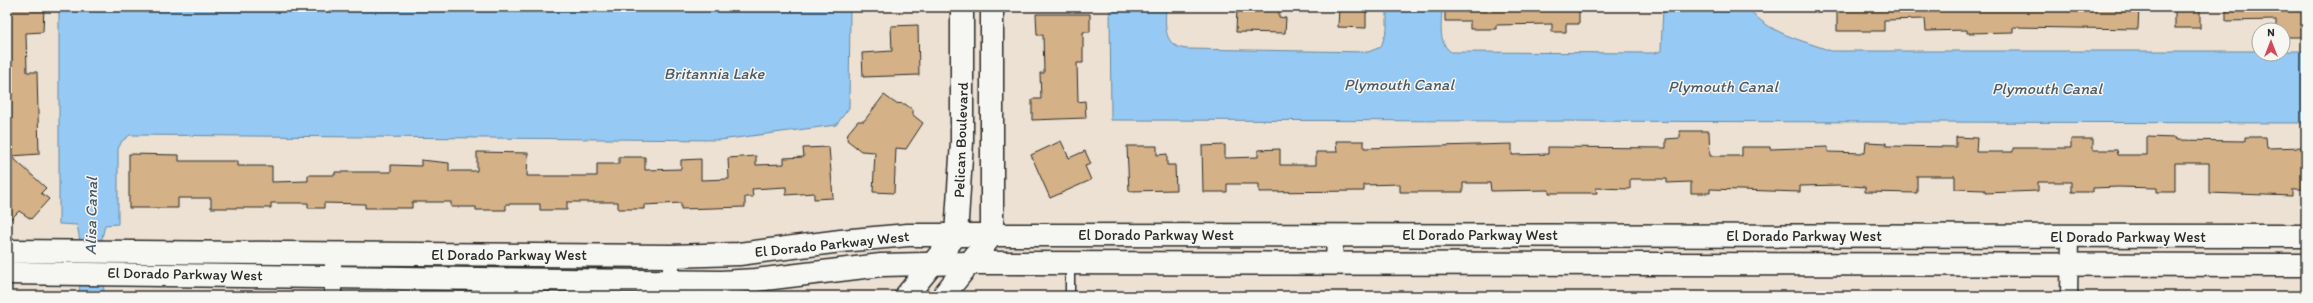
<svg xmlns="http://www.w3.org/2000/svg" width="2313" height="303" font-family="Itim,sans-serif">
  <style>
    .water { fill: #96c9f3; stroke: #6b8aa3 }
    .building { fill: #d4b187; stroke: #2b2b2b }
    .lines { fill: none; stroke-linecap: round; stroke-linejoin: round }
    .lane-casing { stroke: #2b2b2b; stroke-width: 11 }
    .street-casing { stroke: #2b2b2b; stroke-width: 19 }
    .secondary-casing { stroke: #2b2b2b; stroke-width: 25 }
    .lane { stroke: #f6f6f2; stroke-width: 8 }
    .street { stroke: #f6f6f2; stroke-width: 16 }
    .secondary { stroke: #f6f6f2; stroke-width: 22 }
    .labels { text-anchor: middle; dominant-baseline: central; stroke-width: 3; stroke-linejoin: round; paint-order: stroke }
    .street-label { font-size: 15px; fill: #2b2b2b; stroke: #f6f6f2 }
    .water-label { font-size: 16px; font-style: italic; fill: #4b5a67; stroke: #f6f6f2 }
  </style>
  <rect width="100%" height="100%" fill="#ece1d2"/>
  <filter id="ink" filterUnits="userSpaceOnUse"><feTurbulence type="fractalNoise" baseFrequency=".025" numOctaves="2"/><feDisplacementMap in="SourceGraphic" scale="8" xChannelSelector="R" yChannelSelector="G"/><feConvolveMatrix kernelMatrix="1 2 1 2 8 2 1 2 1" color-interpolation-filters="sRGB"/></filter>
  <g filter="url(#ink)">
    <!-- water -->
    <g class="water">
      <path d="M 59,7 L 850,7 L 849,108 L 836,125 L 720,140 L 130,135 L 122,141 L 118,149 L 118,224 L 105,225 L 102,238 L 104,296 L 78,296 C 83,274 82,247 77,225 L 59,224 Z"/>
      <path d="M 1110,7 L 1166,7 C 1165,26 1163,47 1187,49 L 1368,52 L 1381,47 L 1387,29 L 1387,7 L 1442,7 C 1442,23 1437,42 1451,52 L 1655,53 L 1661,51 L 1663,7 L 1748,7 C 1766,33 1802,40 1831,51 L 2259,51 L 2259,54 L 2283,54 L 2283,51 L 2306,51 L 2306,123 L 1111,120 Z"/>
    </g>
    <!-- building -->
    <g class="building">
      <path d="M 7,7 L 44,7 L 43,32 L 26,33 L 27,72 L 37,72 L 39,154 L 11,156 L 46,188 L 41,193 L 49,199 L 31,219 L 19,211 L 7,223 Z"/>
      <path d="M 1237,7 L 1279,7 L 1279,17 L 1286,18 L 1285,33 L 1236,32 Z"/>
      <path d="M 1339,7 L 1366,7 L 1366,28 L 1338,27 Z"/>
      <path d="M 1445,7 L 1579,7 L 1579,24 L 1566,24 L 1566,32 L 1552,32 L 1552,24 L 1496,25 L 1496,29 L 1470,29 L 1470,21 L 1445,21 Z"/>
      <path d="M 1837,7 L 2139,7 L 2138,29 L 2013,27 L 2013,32 L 1967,33 L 1967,30 L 1926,31 L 1925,19 L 1884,20 L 1884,31 L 1837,31 Z"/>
      <rect x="2175" y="7" width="25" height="21"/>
      <path d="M 2226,7 L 2306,7 L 2306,37 L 2283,37 L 2283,30 L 2276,30 L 2276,20 L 2226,21 Z"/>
      <path d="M 1036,14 L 1090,14 L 1090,32 L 1083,32 L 1083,63 L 1077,63 L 1078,102 L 1085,101 L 1086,118 L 1032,120 L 1032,99 L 1041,99 L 1040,73 L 1044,73 L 1043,35 L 1037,35 Z"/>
      <path d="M 918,25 L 919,75 L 863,77 L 862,53 L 892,51 L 891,26 Z"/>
      <path d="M 884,95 L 895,103 L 905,104 L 913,110 L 913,115 L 923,123 L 906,149 L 896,148 L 894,193 L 873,192 L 875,152 L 861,151 L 847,140 L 848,133 L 858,121 L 864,121 Z"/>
      <path d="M 1680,131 L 1709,131 L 1710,156 L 1742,156 L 1742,147 L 1770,147 L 1770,149 L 1828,147 L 1828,152 L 1865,153 L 1866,142 L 1886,143 L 1886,146 L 1956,147 L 1956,137 L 1977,138 L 1976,152 L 2013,152 L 2013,148 L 2071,148 L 2071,139 L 2093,139 L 2093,150 L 2117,150 L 2118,155 L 2147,155 L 2147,137 L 2176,138 L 2176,140 L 2245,141 L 2245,137 L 2266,137 L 2267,148 L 2306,147 L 2306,189 L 2293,189 L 2293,196 L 2209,193 L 2209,163 L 2175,163 L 2175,192 L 2157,192 L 2157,188 L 2118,187 L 2093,188 L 2093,192 L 2071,192 L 2071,182 L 2038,182 L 2038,191 L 1985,193 L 1985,190 L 1955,189 L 1955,176 L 1917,176 L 1917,193 L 1865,192 L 1865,187 L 1840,185 L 1800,186 L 1800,192 L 1710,189 L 1710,193 L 1691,193 L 1691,182 L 1667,183 L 1667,179 L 1630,179 L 1630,189 L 1596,188 L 1597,193 L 1549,193 L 1549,190 L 1491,191 L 1490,183 L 1463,183 L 1463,192 L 1400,192 L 1400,184 L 1364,185 L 1364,191 L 1259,192 L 1259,184 L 1227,184 L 1227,192 L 1203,192 L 1202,146 L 1225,145 L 1225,158 L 1258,157 L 1258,150 L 1280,149 L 1280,165 L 1316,165 L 1316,152 L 1337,152 L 1336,141 L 1364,141 L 1364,148 L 1512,144 L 1512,155 L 1548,154 L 1548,147 L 1666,148 L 1666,139 L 1680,138 Z"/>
      <path d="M 1061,141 L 1069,158 L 1085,151 L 1091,164 L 1085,166 L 1091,180 L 1050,198 L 1031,155 Z"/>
      <path d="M 1127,146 L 1157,146 L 1157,155 L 1167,154 L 1167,165 L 1175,165 L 1176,190 L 1129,191 Z"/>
      <path d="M 829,147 L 833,198 L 814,199 L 814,193 L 786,195 L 786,187 L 752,189 L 753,197 L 745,197 L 745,207 L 681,209 L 681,203 L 644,205 L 644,209 L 618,209 L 618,202 L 567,202 L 567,210 L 540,210 L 540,204 L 506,204 L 506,210 L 476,210 L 476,207 L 451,207 L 451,202 L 412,202 L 412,208 L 365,208 L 365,204 L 324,203 L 324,208 L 308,208 L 308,203 L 271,203 L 271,208 L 211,208 L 211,198 L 178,198 L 178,208 L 129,208 L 129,154 L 179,155 L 179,161 L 238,161 L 238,166 L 272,166 L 272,182 L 308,181 L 308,175 L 335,175 L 335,172 L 391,172 L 391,165 L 421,166 L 421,160 L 449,163 L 449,171 L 477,171 L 477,152 L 528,153 L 527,176 L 597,176 L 597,164 L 619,164 L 619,157 L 645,157 L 645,170 L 681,169 L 681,160 L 701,159 L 701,180 L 729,179 L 728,158 L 756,156 L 756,165 L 784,164 L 784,158 L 804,157 L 803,148 Z"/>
    </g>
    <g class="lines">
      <!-- lane casing -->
      <g class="lane-casing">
        <path id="lane" d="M 1070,296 L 1070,264"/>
      </g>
      <!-- street casing -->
      <g class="street-casing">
        <g id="street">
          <path d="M 671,256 L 671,296"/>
          <path d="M 1334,264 L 1335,235"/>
          <path d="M 333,296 L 333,253"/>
          <path d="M 2069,296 L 2070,237"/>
        </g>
      </g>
      <!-- secondary casing -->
      <g class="secondary-casing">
        <g id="secondary">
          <path d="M 7,251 L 671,256 L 739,254 L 841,241 L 908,235 L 2306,236"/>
          <path d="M 7,273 L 721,282 L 756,280 L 881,265 L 968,263 L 2306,265"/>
          <path d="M 906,296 L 956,235 L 962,142 L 962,7"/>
          <path d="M 943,296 L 992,235 L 992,7"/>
        </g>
      </g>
      <!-- lane -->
      <use href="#lane" class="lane"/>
      <!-- street -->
      <use href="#street" class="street"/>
      <!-- secondary -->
      <use href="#secondary" class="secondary"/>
    </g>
  </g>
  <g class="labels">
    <!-- street labels -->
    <g class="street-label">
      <text transform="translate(961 140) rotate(-88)">Pelican Boulevard</text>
      <text x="1156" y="235">El Dorado Parkway West</text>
      <text x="1480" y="235">El Dorado Parkway West</text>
      <text x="1804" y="236">El Dorado Parkway West</text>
      <text x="2128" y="237">El Dorado Parkway West</text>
      <text transform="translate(832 244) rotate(-6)">El Dorado Parkway West</text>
      <text x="509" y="255">El Dorado Parkway West</text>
      <text transform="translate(185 274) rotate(1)">El Dorado Parkway West</text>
    </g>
    <!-- water labels -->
    <g class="water-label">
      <text x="714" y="73">Britannia Lake</text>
      <text x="1399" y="84">Plymouth Canal</text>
      <text x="1723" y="86">Plymouth Canal</text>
      <text x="2047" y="88">Plymouth Canal</text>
      <text transform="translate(91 216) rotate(-89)">Alisa Canal</text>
    </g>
  </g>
  <!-- margin -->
  <rect width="2313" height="303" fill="none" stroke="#f6f6f2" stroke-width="24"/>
  <rect x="12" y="12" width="2289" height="279" fill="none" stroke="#2b2b2b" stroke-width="1.5" filter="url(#ink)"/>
  <!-- north arrow -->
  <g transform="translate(2271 42)"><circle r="19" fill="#f6f6f2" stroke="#a5a5a2"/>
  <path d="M0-3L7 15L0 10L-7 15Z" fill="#d1495b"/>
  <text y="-6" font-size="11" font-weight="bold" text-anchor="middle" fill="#2b2b2b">N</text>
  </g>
</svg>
